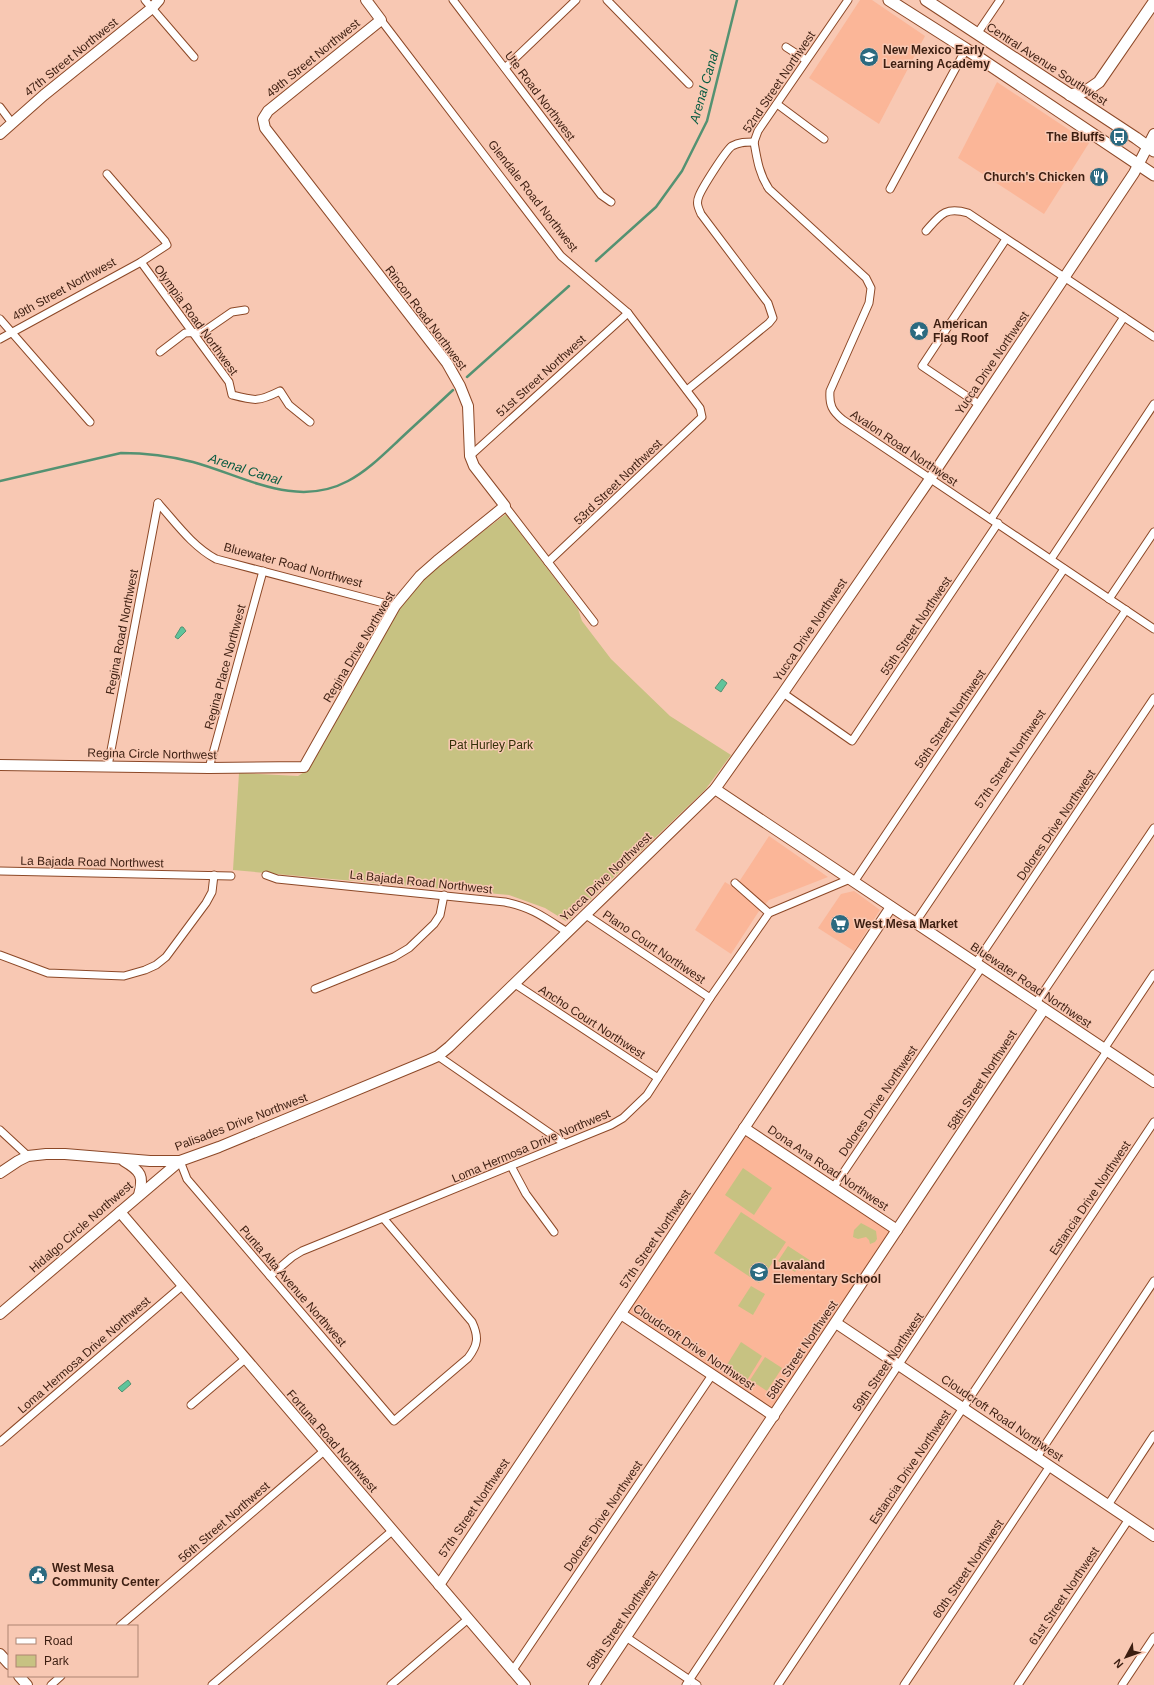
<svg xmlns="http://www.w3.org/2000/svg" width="1154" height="1685" font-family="Helvetica,sans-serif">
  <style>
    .built { fill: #fbb698 }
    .green { fill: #c7c282 }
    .water { fill: #5fc49b; stroke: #549272 }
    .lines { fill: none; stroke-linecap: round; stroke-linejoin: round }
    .stream { stroke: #549272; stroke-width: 2.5 }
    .street-casing { stroke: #8c4827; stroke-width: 9 }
    .secondary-casing { stroke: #8c4827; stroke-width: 12 }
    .primary-casing { stroke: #8c4827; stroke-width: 13 }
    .street { stroke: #fff; stroke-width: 7 }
    .secondary { stroke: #fff; stroke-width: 10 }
    .primary { stroke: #fff; stroke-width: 11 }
    .labels { text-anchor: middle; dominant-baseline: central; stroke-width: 3; stroke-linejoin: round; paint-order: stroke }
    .poi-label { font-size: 12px; font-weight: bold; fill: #3c1e11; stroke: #f8c8b3; text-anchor: start }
    .street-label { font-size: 12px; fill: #3c1e11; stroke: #f8c8b3 }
    .park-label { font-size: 12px; fill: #343008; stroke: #f8c8b3 }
    .water-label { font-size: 13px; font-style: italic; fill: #075b41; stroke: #f8c8b3 }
  </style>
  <rect width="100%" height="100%" fill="#f8c8b3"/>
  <!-- built -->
  <g class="built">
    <path d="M 860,0 L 872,0 L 925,36 L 879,124 L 809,78 Z"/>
    <path d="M 997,82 L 1089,143 L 1044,214 L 958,158 Z"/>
    <path d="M 769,836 L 828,877 L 769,900 L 759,911 L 731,954 L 695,930 L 725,882 L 735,888 Z"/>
    <path d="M 854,891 L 880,910 L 854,951 L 818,928 L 841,894 Z"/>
    <path d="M 745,1135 L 890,1231 L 771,1409 L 627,1312 Z"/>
  </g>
  <!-- green -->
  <g class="green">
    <path d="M 506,514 L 578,609 L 582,621 L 611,659 L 670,716 L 731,755 L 705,790 L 570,919 L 566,921 L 545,908 L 509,895 L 233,870 L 239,773 L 298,776 L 309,769 L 397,613 L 409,596 L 432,570 Z"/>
    <path d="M 743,1168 L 772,1188 L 754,1215 L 725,1195 Z"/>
    <path d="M 741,1212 L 786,1242 L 759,1283 L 714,1253 Z"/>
    <path d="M 861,1223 L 876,1231 L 877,1239 L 875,1242 L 870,1244 L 869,1240 L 866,1237 L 858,1239 L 853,1237 L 854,1230 Z"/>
    <path d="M 788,1246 L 811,1261 L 805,1271 L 799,1267 L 795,1272 L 778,1261 Z"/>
    <path d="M 751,1286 L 765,1294 L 753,1315 L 738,1306 Z"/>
    <path d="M 741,1342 L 762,1356 L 746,1382 L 725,1368 Z"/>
    <path d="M 765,1357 L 782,1368 L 767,1391 L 750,1380 Z"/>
  </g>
  <!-- water -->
  <g class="water">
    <path d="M 181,627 L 183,627 L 186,631 L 178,639 L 175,637 Z"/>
    <path d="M 722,679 L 727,683 L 721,692 L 715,688 Z"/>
    <path d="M 128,1380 L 131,1384 L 122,1392 L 118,1388 Z"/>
  </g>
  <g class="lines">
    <!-- stream -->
    <g class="stream">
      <path d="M 596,261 L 656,207 L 682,171 L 707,121 L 737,0"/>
      <path d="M 467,377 L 569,286"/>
      <path d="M 0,481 L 121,453 C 145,453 170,456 193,462 C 244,476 296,509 348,481 C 367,471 383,455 399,440 C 417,423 435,407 453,390"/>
    </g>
    <!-- street casing -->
    <g class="street-casing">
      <g id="street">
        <path d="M 145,0 L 194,57"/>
        <path d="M 453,0 L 601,195 L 611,202"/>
        <path d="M 607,0 L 689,84"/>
        <path d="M 381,20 L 561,256 L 628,313 L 700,408 L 702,417 L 548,562"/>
        <path d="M 977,34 L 1000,0"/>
        <path d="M 786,47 L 806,60"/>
        <path d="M 505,68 L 576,0"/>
        <path d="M 777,104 L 824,139"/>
        <path d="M 0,107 L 12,123"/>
        <path d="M 754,142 C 757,159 759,174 769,189 L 866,278 L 871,288 L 869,303 L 830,391 C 829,405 832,411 843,420 L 1154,629"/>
        <path d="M 754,142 L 758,131 L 848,0"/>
        <path d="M 890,189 L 966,49"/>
        <path d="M 926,231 C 940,215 945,206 968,213 L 1154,337"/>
        <path d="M 141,262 L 229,382 L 232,395 C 255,401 258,402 280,391 L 289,405 L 310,422"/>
        <path d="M 0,319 L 90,422"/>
        <path d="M 0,339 L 141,262 L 167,245 L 165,241 L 107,174"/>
        <path d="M 160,352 L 185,333 L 203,332 L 232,312 L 245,310"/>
        <path d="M 687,390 L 769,323 L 773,318 L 768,303 L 701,214 C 698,207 696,203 699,196 C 702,188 726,150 732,146 C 739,142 746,142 754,142"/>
        <path d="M 980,405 L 922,366 L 1006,239"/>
        <path d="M 470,456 L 628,313"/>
        <path d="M 158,503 C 176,523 192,546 216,559 L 395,606"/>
        <path d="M 505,506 L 594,622"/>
        <path d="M 991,519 L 1124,317"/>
        <path d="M 1051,559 L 1154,404"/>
        <path d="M 1109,599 L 1154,532"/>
        <path d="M 783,693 L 852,741 L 998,523"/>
        <path d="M 108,766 L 158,503"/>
        <path d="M 209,768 L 263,571"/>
        <path d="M 0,871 L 231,876"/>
        <path d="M 266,875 L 277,879 L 505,902 C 533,908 544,917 567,932"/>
        <path d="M 854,882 L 1064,569"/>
        <path d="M 735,883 L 769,913"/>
        <path d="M 586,915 L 710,998"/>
        <path d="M 915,923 L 1126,610"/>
        <path d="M 0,955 L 48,973 L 124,976 L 145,970 L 156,965 L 166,957 L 206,903 L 212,892 L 214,875"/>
        <path d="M 976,963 L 1154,698"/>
        <path d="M 515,984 L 658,1078"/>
        <path d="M 315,989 L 394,957 L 409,948 L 434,924 L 440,915 L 444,895"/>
        <path d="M 1036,1003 L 1154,828"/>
        <path d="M 1104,1049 L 1154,974"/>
        <path d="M 438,1056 L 564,1143"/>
        <path d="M 0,1130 L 28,1156"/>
        <path d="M 180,1161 L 187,1179 L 394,1421 L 468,1358 C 478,1345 479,1337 472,1322 L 384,1219"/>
        <path d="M 511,1166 L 526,1194 L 554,1232"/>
        <path d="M 833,1188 L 982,967"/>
        <path d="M 270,1276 L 292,1257 L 302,1251 L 611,1125 L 623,1118 L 647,1095 L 710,998 L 769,913 L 850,879"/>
        <path d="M 191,1405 L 245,1359"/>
        <path d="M 0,1442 L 182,1286"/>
        <path d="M 1037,1457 L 1154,1281"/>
        <path d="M 1108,1505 L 1154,1435"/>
        <path d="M 120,1626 L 324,1451"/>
        <path d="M 626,1637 L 697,1685"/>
        <path d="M 513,1670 L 712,1375"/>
        <path d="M 51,1685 L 61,1676"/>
        <path d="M 212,1685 L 392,1531"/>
        <path d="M 391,1685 L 468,1619"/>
        <path d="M 686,1685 L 1107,1051"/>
        <path d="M 778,1685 L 1154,1122"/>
        <path d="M 904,1685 L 1050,1466"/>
        <path d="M 1018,1685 L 1129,1519"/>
        <path d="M 1122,1685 L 1154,1637"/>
      </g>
    </g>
    <!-- secondary casing -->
    <g class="secondary-casing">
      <g id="secondary">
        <path d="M 0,134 L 44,95 L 152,8 L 159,0"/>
        <path d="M 0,765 L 209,768 L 304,767 L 395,606 L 420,576 L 437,561 L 505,506 L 474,466 L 470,456 L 468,406 L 460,386 L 447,363 L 265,128 L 263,119 L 268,111 L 381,20 L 366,0"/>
        <path d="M 715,789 L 1154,1082"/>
        <path d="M 744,1128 L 897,1230"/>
        <path d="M 124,1161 C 141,1171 144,1176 139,1195"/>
        <path d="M 0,1173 L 18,1161 L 28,1156 L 46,1154 L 65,1154 L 150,1161 L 180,1161 L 219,1147 L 429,1060 L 438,1056 L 449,1047 L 715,789 L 783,693 L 930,479 L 1134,173 L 1154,134"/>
        <path d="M 120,1212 L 525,1685"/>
        <path d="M 0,1314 L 180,1161"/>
        <path d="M 621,1314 L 774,1416"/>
        <path d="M 836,1323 L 1154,1536"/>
        <path d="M 439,1585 L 644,1279 L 891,907"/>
        <path d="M 0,1654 L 9,1664"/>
        <path d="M 19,1676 L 27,1685"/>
        <path d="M 594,1685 L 1044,1009"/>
      </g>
    </g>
    <!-- primary casing -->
    <g class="primary-casing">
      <g id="primary">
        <path d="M 889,0 L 966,49 L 1154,175"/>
        <path d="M 926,0 L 1136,138 L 1154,151"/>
        <path d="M 1070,95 L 1086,91 L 1099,82 L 1154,2"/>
      </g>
    </g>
    <!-- street -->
    <use href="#street" class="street"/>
    <!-- secondary -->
    <use href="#secondary" class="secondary"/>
    <!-- primary -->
    <use href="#primary" class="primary"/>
  </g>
  <!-- icons -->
  <defs>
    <g id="school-disc" transform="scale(1)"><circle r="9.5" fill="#2c6a80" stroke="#f8c8b3"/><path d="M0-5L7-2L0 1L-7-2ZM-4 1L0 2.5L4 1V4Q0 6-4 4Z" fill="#fff"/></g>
    <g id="bus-disc" transform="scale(1)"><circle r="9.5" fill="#2c6a80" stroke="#f8c8b3"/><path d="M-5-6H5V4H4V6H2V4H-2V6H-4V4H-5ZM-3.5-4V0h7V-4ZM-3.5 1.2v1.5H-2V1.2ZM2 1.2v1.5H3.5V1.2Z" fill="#fff"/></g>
    <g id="restaurant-disc" transform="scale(1)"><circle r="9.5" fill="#2c6a80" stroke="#f8c8b3"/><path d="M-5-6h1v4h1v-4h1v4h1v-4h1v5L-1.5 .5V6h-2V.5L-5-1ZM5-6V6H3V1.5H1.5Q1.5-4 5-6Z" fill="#fff"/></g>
    <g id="sight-disc" transform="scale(1)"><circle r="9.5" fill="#2c6a80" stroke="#f8c8b3"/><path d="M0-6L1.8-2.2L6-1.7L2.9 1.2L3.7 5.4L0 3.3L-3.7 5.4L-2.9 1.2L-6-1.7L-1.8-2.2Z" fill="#fff"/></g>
    <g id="supermarket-disc" transform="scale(1)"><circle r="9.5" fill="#2c6a80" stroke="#f8c8b3"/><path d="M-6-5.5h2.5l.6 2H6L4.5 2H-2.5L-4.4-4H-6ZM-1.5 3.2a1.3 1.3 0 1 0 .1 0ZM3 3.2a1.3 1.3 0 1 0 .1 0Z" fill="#fff"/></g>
    <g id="civic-disc" transform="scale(1)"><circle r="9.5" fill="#2c6a80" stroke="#f8c8b3"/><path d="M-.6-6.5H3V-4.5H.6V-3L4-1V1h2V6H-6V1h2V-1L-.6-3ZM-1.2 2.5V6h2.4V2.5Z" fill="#fff"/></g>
  </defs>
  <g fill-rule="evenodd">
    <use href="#school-disc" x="869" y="57"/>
    <use href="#bus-disc" x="1119" y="137"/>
    <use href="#restaurant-disc" x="1099" y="177"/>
    <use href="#sight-disc" x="919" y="331"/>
    <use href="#supermarket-disc" x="840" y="924"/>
    <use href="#school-disc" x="759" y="1272"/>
    <use href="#civic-disc" x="38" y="1575"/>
  </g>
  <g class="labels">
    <!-- poi labels -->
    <g class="poi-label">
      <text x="883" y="50">New Mexico Early<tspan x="883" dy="14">Learning Academy</tspan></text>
      <text x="1105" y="137" text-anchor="end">The Bluffs</text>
      <text x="1085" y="177" text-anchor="end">Church's Chicken</text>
      <text x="933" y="324">American<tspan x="933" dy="14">Flag Roof</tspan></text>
      <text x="854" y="924">West Mesa Market</text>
      <text x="773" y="1265">Lavaland<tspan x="773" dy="14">Elementary School</tspan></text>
      <text x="52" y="1568">West Mesa<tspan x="52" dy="14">Community Center</tspan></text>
    </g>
    <!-- street labels -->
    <g class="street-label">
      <text transform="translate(71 57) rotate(-39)">47th Street Northwest</text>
      <text transform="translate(313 58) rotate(-39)">49th Street Northwest</text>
      <text transform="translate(1047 64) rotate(33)">Central Avenue Southwest</text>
      <text transform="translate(779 82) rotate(-56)">52nd Street Northwest</text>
      <text transform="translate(540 96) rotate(53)">Ute Road Northwest</text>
      <text transform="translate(533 196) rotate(52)">Glendale Road Northwest</text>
      <text transform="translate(64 289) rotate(-29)">49th Street Northwest</text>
      <text transform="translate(426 318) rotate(53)">Rincon Road Northwest</text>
      <text transform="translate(196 320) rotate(54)">Olympia Road Northwest</text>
      <text transform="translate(992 363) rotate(-56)">Yucca Drive Northwest</text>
      <text transform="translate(541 376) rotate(-42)">51st Street Northwest</text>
      <text transform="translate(904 448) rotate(34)">Avalon Road Northwest</text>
      <text transform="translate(618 482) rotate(-44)">53rd Street Northwest</text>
      <text transform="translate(293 565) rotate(15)">Bluewater Road Northwest</text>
      <text transform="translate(916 626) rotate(-56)">55th Street Northwest</text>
      <text transform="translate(810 630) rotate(-56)">Yucca Drive Northwest</text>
      <text transform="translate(122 632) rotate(-79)">Regina Road Northwest</text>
      <text transform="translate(359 647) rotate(-59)">Regina Drive Northwest</text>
      <text transform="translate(225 667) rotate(-75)">Regina Place Northwest</text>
      <text transform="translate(950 719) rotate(-56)">56th Street Northwest</text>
      <text transform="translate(152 754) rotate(1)">Regina Circle Northwest</text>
      <text transform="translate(1010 759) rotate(-56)">57th Street Northwest</text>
      <text transform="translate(1056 825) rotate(-56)">Dolores Drive Northwest</text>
      <text transform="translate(92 862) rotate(1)">La Bajada Road Northwest</text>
      <text transform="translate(606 877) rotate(-44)">Yucca Drive Northwest</text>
      <text transform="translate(421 882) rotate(6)">La Bajada Road Northwest</text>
      <text transform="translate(654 947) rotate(34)">Plano Court Northwest</text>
      <text transform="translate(1031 985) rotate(34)">Bluewater Road Northwest</text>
      <text transform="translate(592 1022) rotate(33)">Ancho Court Northwest</text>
      <text transform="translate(982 1080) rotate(-57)">58th Street Northwest</text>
      <text transform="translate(878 1101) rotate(-56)">Dolores Drive Northwest</text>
      <text transform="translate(241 1122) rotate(-21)">Palisades Drive Northwest</text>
      <text transform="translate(531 1146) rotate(-23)">Loma Hermosa Drive Northwest</text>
      <text transform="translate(828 1168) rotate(34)">Dona Ana Road Northwest</text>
      <text transform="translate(1090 1198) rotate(-56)">Estancia Drive Northwest</text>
      <text transform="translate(81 1227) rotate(-41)">Hidalgo Circle Northwest</text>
      <text transform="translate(655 1239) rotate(-56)">57th Street Northwest</text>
      <text transform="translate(293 1286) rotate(49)">Punta Alta Avenue Northwest</text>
      <text transform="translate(694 1347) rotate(34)">Cloudcroft Drive Northwest</text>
      <text transform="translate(802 1350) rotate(-56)">58th Street Northwest</text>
      <text transform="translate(84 1355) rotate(-41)">Loma Hermosa Drive Northwest</text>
      <text transform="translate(888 1362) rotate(-56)">59th Street Northwest</text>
      <text transform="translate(1002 1418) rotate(34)">Cloudcroft Road Northwest</text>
      <text transform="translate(332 1441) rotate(49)">Fortuna Road Northwest</text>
      <text transform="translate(910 1467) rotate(-56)">Estancia Drive Northwest</text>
      <text transform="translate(474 1508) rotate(-56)">57th Street Northwest</text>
      <text transform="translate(603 1516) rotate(-56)">Dolores Drive Northwest</text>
      <text transform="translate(224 1522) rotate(-41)">56th Street Northwest</text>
      <text transform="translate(968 1569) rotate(-56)">60th Street Northwest</text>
      <text transform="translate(1064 1596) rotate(-56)">61st Street Northwest</text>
      <text transform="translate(622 1620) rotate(-56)">58th Street Northwest</text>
    </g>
    <!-- park labels -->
    <g class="park-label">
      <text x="491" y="745">Pat Hurley Park</text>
    </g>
    <!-- water labels -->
    <g class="water-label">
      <text transform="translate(704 87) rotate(-74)">Arenal Canal</text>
      <text transform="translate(245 469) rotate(18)">Arenal Canal</text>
    </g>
  </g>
  <!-- legend -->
  <rect x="8" y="1625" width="130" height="52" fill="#f8c8b3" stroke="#ad8472"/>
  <rect x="16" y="1638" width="20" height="6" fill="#ffffff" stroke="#ad8472"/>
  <text x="44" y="1645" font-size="12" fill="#3c1e11">Road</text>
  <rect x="16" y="1655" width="20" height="12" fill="#c7c282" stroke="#ad8472"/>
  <text x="44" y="1665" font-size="12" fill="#3c1e11">Park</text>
  <!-- north arrow -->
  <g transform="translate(1126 1657) rotate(229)" stroke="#f8c8b3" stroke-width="3" paint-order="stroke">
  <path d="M0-3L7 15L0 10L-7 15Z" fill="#3c1e11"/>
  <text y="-6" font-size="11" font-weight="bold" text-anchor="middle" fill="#3c1e11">N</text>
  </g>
</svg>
